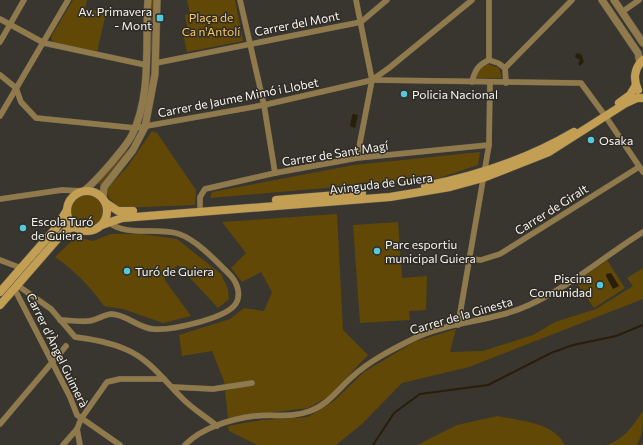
<svg xmlns="http://www.w3.org/2000/svg" width="643" height="445" font-family="Commissioner,sans-serif">
  <style>
    .green { fill: #614806 }
    .water { fill: #281e09 }
    .lines { fill: none; stroke-linecap: round; stroke-linejoin: round }
    .stream { stroke: #281e09; stroke-width: 2 }
    .minor-casing { stroke: #57554e; stroke-width: 6 }
    .tertiary-casing { stroke: #57554e; stroke-width: 8 }
    .secondary-casing { stroke: #57554e; stroke-width: 9 }
    .minor { stroke: #907a4c; stroke-width: 5.5 }
    .tertiary { stroke: #907a4c; stroke-width: 7 }
    .secondary { stroke: #c39f53; stroke-width: 8 }
    .poi-dot { fill: #53cadc; stroke: #2f2c26; stroke-width: 1.5 }
    .labels { text-anchor: middle; dominant-baseline: central; stroke-width: 3; stroke-linejoin: round; paint-order: stroke }
    .poi-label { font-size: 12px; fill: #f7f5f0; stroke: #2f2c26; text-anchor: start }
    .park-label { font-size: 12px; fill: #f7ca6c; stroke: #2f2c26 }
    .street-label { font-size: 12px; fill: #f7f5f0; stroke: #2f2c26 }
  </style>
  <rect width="100%" height="100%" fill="#39362f"/>
  <!-- green -->
  <g class="green">
    <path d="M 73,0 L 87,0 L 85,8 L 106,13 L 97,52 L 53,42 L 51,37 Z"/>
    <path d="M 152,0 L 154,0 L 152,52 L 150,51 Z"/>
    <path d="M 187,0 L 235,0 L 243,41 L 187,52 L 183,34 L 188,32 L 185,15 L 190,13 Z"/>
    <path d="M 488,64 L 499,68 L 502,78 L 477,78 L 477,72 L 483,66 Z"/>
    <path d="M 152,131 L 157,133 L 196,190 L 195,205 L 120,208 L 109,198 L 106,190 L 128,166 Z"/>
    <path d="M 127,149 L 130,151 L 103,185 L 98,184 Z"/>
    <path d="M 480,152 L 478,165 L 439,178 L 210,198 L 212,192 L 354,165 Z"/>
    <circle cx="87" cy="211" r="16"/>
    <path d="M 337,214 L 343,330 L 368,355 L 328,397 L 308,408 L 228,418 L 224,381 L 212,351 L 182,356 L 179,335 L 230,319 L 244,308 L 264,311 L 272,292 L 261,272 L 242,282 L 231,268 L 246,253 L 222,222 Z"/>
    <path d="M 398,222 L 402,278 L 427,276 L 426,310 L 409,311 L 410,320 L 360,323 L 353,225 Z"/>
    <path d="M 111,234 L 141,234 L 177,239 L 221,274 L 228,289 L 229,299 L 218,308 L 178,265 L 164,279 L 191,316 L 163,323 L 123,309 L 104,306 C 90,286 75,271 55,257 L 76,237 L 93,241 Z"/>
    <path d="M 607,260 L 625,288 L 594,308 L 576,282 Z"/>
    <path d="M 643,268 L 643,299 L 469,367 L 402,383 L 362,424 L 336,445 L 257,445 L 229,431 L 228,426 L 262,420 L 308,417 L 334,401 L 364,372 L 414,342 L 456,329 L 450,352 L 483,351 L 533,335 L 555,322 L 596,309 L 633,286 L 627,278 Z"/>
    <path d="M 643,411 C 643,422 643,436 637,444 L 639,445 L 643,443 L 643,445 L 607,445 C 625,438 632,427 643,411 Z"/>
    <path d="M 497,416 C 521,421 553,422 565,445 L 417,445 L 457,425 Z"/>
  </g>
  <!-- water -->
  <g class="water">
    <path d="M 579,53 L 580,56 L 581,53 L 584,62 L 580,66 L 578,64 L 580,60 L 575,57 L 576,54 Z"/>
    <path d="M 353,114 L 358,115 L 355,128 L 350,126 L 352,116 Z"/>
    <path d="M 611,273 L 619,286 L 613,289 L 606,276 L 606,274 Z"/>
  </g>
  <g class="lines">
    <!-- stream -->
    <path class="stream" d="M 373,445 L 394,413 L 420,394 L 488,385 L 551,353 L 573,345 L 616,336 L 643,325"/>
    <!-- minor casing -->
    <g class="minor-casing">
      <g id="minor">
        <path d="M 240,0 L 264,105 L 275,173"/>
        <path d="M 356,0 L 372,80 L 357,158"/>
        <path d="M 489,0 L 489,60"/>
        <path d="M 622,12 L 639,0"/>
        <path d="M 0,19 L 44,43 L 146,65"/>
        <path d="M 0,42 L 24,0"/>
        <path d="M 156,63 L 361,22 L 387,0"/>
        <path d="M 505,68 L 572,0"/>
        <path d="M 0,75 L 16,88 L 21,102 L 36,118 L 135,128 L 264,105 L 364,82 L 372,80 L 389,68 L 472,0"/>
        <path d="M 373,80 L 581,83 L 603,113"/>
        <path d="M 472,82 C 475,70 478,65 489,60 L 498,63 L 505,68 L 506,83"/>
        <path d="M 0,116 L 68,0"/>
        <path d="M 606,117 L 643,172"/>
        <path d="M 0,199 L 62,190 L 82,191"/>
        <path d="M 200,206 L 200,197 L 205,189 L 275,173 L 357,158 L 489,145"/>
        <path d="M 470,259 L 481,260 L 500,254 L 639,167"/>
        <path d="M 0,260 L 21,268"/>
        <path d="M 17,285 L 51,309 L 75,337 C 92,339 109,342 125,349 C 148,358 164,380 181,397 C 191,408 205,416 217,426"/>
        <path d="M 14,288 L 70,397 L 77,415 L 120,445"/>
        <path d="M 60,320 C 69,320 79,322 88,321 C 95,321 103,315 111,314 C 126,314 138,328 153,329 C 170,331 222,319 234,306 C 242,297 238,284 231,276 C 218,263 197,240 179,234 C 159,227 124,237 109,222"/>
        <path d="M 458,325 L 489,145 L 490,82"/>
        <path d="M 172,387 L 213,389 L 252,383"/>
        <path d="M 0,424 L 66,346"/>
        <path d="M 77,429 L 80,445"/>
        <path d="M 63,445 L 77,429 L 81,419 L 107,382 L 120,379 L 164,379"/>
        <path d="M 185,445 C 201,428 231,419 254,416 C 273,414 292,418 310,411 C 329,404 338,389 352,377 C 369,361 393,349 413,339 C 448,321 493,322 529,305 C 569,287 606,255 643,232"/>
      </g>
    </g>
    <!-- tertiary casing -->
    <g class="tertiary-casing">
      <g id="tertiary">
        <path d="M 602,0 L 638,53 L 640,63"/>
        <path d="M 614,0 L 643,43"/>
        <path d="M 85,190 C 95,182 103,172 112,162 C 119,153 127,145 132,135 C 152,95 145,43 148,0"/>
        <path d="M 103,197 L 104,187 L 133,150 L 145,127 L 155,74 L 157,0"/>
      </g>
    </g>
    <!-- secondary casing -->
    <g class="secondary-casing">
      <g id="secondary">
        <path d="M 638,90 C 633,80 634,68 643,60"/>
        <path d="M 619,103 L 630,95 L 636,85"/>
        <path d="M 425,186 C 477,176 528,159 574,132"/>
        <circle cx="87" cy="211" r="20"/>
        <path d="M 276,200 L 362,193"/>
        <path d="M 106,203 L 118,211 L 133,211"/>
        <path d="M 102,225 L 122,218 L 390,197 L 450,187 L 483,178 L 549,152 L 626,103 L 637,98 L 643,98"/>
        <path d="M 0,292 L 56,228 L 67,210"/>
        <path d="M 0,305 L 60,236 L 68,229 L 75,227"/>
      </g>
    </g>
    <!-- minor -->
    <use href="#minor" class="minor"/>
    <!-- tertiary -->
    <use href="#tertiary" class="tertiary"/>
    <!-- secondary -->
    <use href="#secondary" class="secondary"/>
  </g>
  <!-- markers -->
  <g class="poi-dot">
    <rect x="156" y="14" width="8" height="8" rx="2"/>
    <circle cx="404" cy="94" r="4"/>
    <circle cx="591" cy="140" r="4"/>
    <circle cx="23" cy="228" r="4"/>
    <circle cx="377" cy="251" r="4"/>
    <circle cx="127" cy="271" r="4"/>
    <circle cx="600" cy="285" r="4"/>
  </g>
  <g class="labels">
    <!-- poi labels -->
    <g class="poi-label">
      <text x="152" y="11" text-anchor="end">Av. Primavera<tspan x="152" dy="14">- Mont</tspan></text>
      <text x="412" y="94">Policia Nacional</text>
      <text x="599" y="140">Osaka</text>
      <text x="31" y="221">Escola Turó<tspan x="31" dy="14">de Guiera</tspan></text>
      <text x="385" y="244">Parc esportiu<tspan x="385" dy="14">municipal Guiera</tspan></text>
      <text x="135" y="271">Turó de Guiera</text>
      <text x="592" y="278" text-anchor="end">Piscina<tspan x="592" dy="14">Comunidad</tspan></text>
    </g>
    <!-- park labels -->
    <g class="park-label">
      <text x="211" y="17">Plaça de<tspan x="211" dy="14">Ca n'Antolí</tspan></text>
    </g>
    <!-- street labels -->
    <g class="street-label">
      <text transform="translate(297 23) rotate(-11)">Carrer del Mont</text>
      <text transform="translate(238 97) rotate(-11)">Carrer de Jaume Mimó i Llobet</text>
      <text transform="translate(335 153) rotate(-9)">Carrer de Sant Magí</text>
      <text transform="translate(381 183) rotate(-7)">Avinguda de Guiera</text>
      <text transform="translate(551 209) rotate(-32)">Carrer de Giralt</text>
      <text transform="translate(461 315) rotate(-16)">Carrer de la Ginesta</text>
      <text transform="translate(58 350) rotate(64)">Carrer d'Àngel Guimerà</text>
    </g>
  </g>
</svg>
